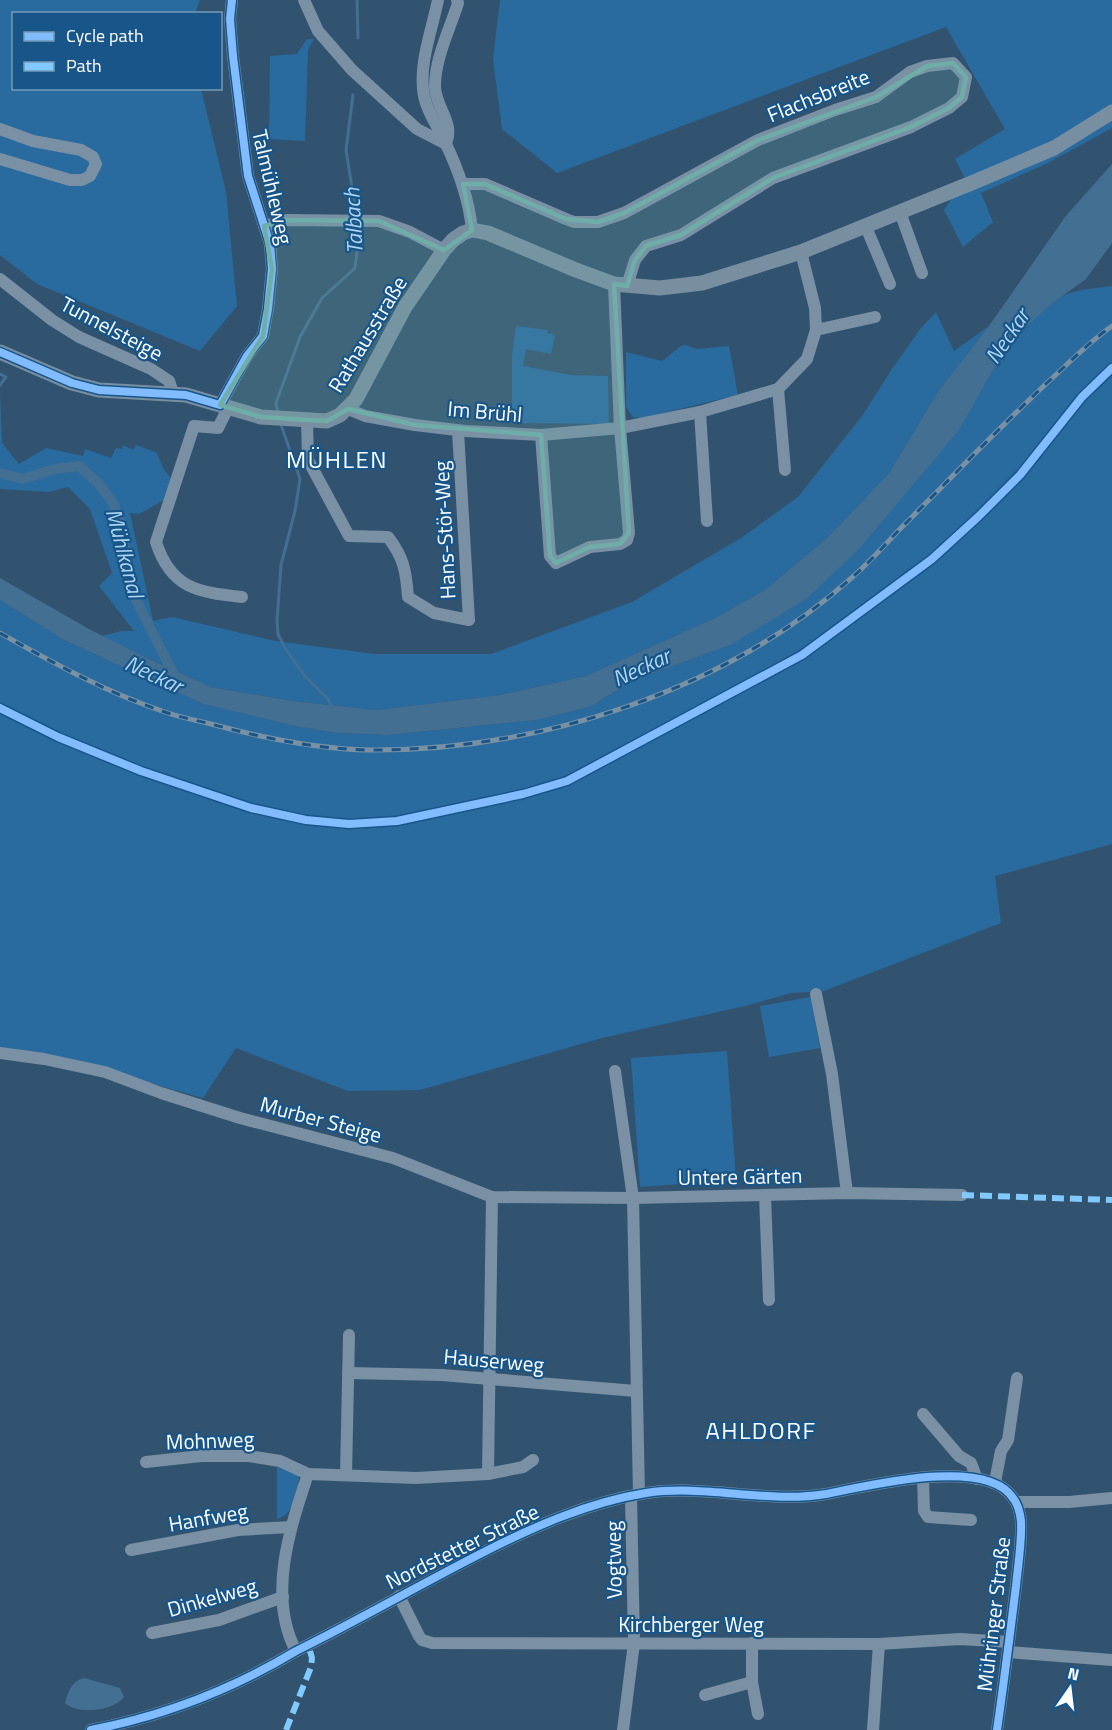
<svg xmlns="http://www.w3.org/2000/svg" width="1112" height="1730" font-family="'Titillium Web',sans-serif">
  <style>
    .green { fill: #296b9f }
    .water { fill: #436f93 }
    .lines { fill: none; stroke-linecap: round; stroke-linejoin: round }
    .stream { stroke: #436f93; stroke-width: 3 }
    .canal { stroke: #436f93; stroke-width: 10 }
    .minor { stroke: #7990a5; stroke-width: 12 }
    .major { stroke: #788fa2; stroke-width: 15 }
    .rail-casing { stroke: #7a91a4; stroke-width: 5 }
    .rail { stroke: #185689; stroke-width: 3; stroke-dasharray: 9; stroke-linecap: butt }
    .quiet { stroke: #80caff; stroke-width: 6; stroke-dasharray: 12 6; stroke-linecap: butt }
    .cycleway-casing { stroke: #185689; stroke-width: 11 }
    .cycleway { stroke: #80bcff; stroke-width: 8 }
    .marked { fill: #6fada8; fill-opacity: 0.2; stroke: #6fada8; stroke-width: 4.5; stroke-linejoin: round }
    .labels { text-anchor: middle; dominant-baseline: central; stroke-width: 4.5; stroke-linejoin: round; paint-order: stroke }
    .street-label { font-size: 21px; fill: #fff; stroke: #185689 }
    .water-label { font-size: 22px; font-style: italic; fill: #add6f5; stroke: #185689 }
    .quarter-label { font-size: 24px; letter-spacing: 1.5px; fill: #fff; stroke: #185689 }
  </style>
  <rect width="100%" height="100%" fill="#32536f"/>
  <!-- green -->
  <g class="green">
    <path d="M 0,0 L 200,0 L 195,13 L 14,14 L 14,88 L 201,89 L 226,192 L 237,306 L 200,351 L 37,284 L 0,255 Z"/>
    <path d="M 500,0 L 1112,0 L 1112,128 L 1048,163 L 981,193 L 993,222 L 963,247 L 944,210 L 965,178 L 955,159 L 1005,129 L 946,27 L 557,173 L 502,129 L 493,59 Z"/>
    <path d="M 307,39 L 314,39 L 308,50 L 305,141 L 269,139 L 270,56 L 297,54 Z"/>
    <path d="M 1112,286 L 1112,844 L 995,876 L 1001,923 L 816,994 L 809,992 L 791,993 L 749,1005 L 602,1038 L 420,1090 L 348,1091 L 236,1048 L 203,1098 L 65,1059 L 0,1050 L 0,600 L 64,640 L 203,704 L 295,726 L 337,733 L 388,735 L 536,720 L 590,707 L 632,681 L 730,645 L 991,373 C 1009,349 1041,302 1070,293 C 1083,289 1098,288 1112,286 Z"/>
    <path d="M 936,312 L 954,351 L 989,326 L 939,390 L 889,473 L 829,536 L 766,589 L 715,618 L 586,676 L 500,695 L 377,710 L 293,701 L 211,687 L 147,658 L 102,636 L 121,631 L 134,631 L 99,586 L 112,573 L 90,509 L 68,487 L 49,492 L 0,489 L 0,391 L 2,443 L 19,464 L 46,448 L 83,456 L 85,449 L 111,458 L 116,448 L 122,449 L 123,445 L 133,450 L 136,445 L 157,453 L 164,470 L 171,478 L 164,500 L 139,514 L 130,513 L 153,621 L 172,617 L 275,641 L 375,654 L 491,654 L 632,602 L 741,538 L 798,497 L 862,416 L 892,369 L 921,328 Z"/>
    <path d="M 516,326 L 548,330 L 547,333 L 555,335 L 551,354 L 526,349 L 523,366 L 571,375 L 608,376 L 609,424 L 512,423 L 512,355 Z"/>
    <path d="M 685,345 L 697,349 L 729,346 L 738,395 L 642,418 L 633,417 L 626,407 L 626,352 L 662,361 L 681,346 Z"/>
    <path d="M 811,997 L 820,1048 L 769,1057 L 760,1006 Z"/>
    <path d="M 727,1051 L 736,1180 L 640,1187 L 631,1058 Z"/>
    <path d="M 277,1463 L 298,1474 C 302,1490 293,1515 277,1519 Z"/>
  </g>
  <!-- water -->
  <g class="water">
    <path d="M 1112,164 L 1112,243 L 1086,279 L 1051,304 L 1024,329 L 991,373 L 959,430 L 859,549 L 806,599 L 730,645 L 632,681 L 590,707 L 536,720 L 388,735 L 337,733 L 295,726 L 203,704 L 64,640 L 0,600 L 0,578 L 89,629 L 147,658 L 211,687 L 293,701 L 377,710 L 500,695 L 586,676 L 715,618 L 766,589 L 829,536 L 889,473 L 939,390 L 989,326 L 1065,217 Z"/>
    <path d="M 84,1678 L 120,1688 L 124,1697 C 114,1711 78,1715 65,1703 C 68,1691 72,1681 84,1678 Z"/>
  </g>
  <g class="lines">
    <!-- stream -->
    <g class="stream">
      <path d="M 357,0 L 358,38"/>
      <path d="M 353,95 L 346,150 L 357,219"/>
      <path d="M 0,374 L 6,377 L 0,385"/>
      <path d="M 278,413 L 276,403 L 300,337 L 322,298 L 355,268 L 358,245 L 357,225"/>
      <path d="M 280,422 L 300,479 L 295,511 L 281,565 L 277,621 L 278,634 L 285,648 L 304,675 L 328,699 L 333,709"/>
    </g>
    <!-- canal -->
    <path class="canal" d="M 0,473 L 22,479 L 55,469 L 79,466 L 98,483 L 113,503 L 120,521 L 134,596 L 177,681"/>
    <!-- minor -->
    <g class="minor">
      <path d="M 304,0 L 318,31 L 352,70 L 417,129 L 446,144"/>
      <path d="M 438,0 C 432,30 418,65 424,96 C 427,112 438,127 445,142 C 459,171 469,199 472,230"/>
      <path d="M 0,129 L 33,141 L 81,150 L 93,157 L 96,164 L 90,176 L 82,180 L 70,180 L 0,159"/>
      <path d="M 446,144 C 455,121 435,108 435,86 C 435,58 450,29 458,3 L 457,0"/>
      <path d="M 463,184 L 485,184 L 566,219 L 574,222 L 598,222 L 624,213 L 758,140 L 835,110 L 876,97 L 910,72 L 927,66 L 953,63 L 966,77 L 962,97 L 949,108 L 911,127 L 773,178 L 681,235 L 646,246 L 635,260 L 627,286"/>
      <path d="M 900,212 L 922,273"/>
      <path d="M 264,226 L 287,220 L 379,221 L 410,232 L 444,250"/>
      <path d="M 866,227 L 890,284"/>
      <path d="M 0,279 L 52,320 L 79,337 L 151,369 L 169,381 L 173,393"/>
      <path d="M 816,330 L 875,317"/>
      <path d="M 778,389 L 785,470"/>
      <path d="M 220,405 L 247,356 L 263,336 L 268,309 L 272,269 L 270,244 L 248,176 L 233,56 L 230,19 L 232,0"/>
      <path d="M 228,408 L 218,428 L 194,426 L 156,542 C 171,589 198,592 242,597"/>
      <path d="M 348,409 L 365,416 L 415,425 L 465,431 L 541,435 L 620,428 L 700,412 L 778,389 L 807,359 L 816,330 L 815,308 L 801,252"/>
      <path d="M 700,412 L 707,521"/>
      <path d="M 307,420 L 308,460 L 349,536 L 388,537 C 404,558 406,571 408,597 L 434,613 L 469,620 L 458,431"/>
      <path d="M 541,435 L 550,556 L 556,563 L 590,547 L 620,544 L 627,540 L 629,533 L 620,428 L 614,284"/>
      <path d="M 816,994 L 832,1074 L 847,1193"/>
      <path d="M 0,1053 L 44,1059 L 105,1072 L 161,1093 L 240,1118 L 393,1158 L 492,1197 L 633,1198 L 847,1193 L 962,1195"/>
      <path d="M 615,1071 L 633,1198 L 639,1494"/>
      <path d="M 765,1195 L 769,1300"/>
      <path d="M 348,1373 L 442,1375 L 636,1391"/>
      <path d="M 923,1414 L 959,1456 L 971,1463 L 977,1479"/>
      <path d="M 146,1462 L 201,1456 L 249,1456 L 280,1461 L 308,1474 L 416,1478 L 488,1474 L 523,1467 L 533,1460"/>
      <path d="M 488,1474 L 492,1197"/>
      <path d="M 346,1475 L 349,1335"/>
      <path d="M 923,1478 L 924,1511 L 928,1517 L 971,1520"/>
      <path d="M 995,1482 L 1001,1451 L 1008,1440 L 1017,1378"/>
      <path d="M 1016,1502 L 1069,1502 L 1112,1498"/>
      <path d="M 131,1550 L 238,1530 L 291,1527"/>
      <path d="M 399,1596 L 419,1636 L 422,1640 L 432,1643 L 879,1644 L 960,1639 L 1009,1642"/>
      <path d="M 152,1633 L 219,1620 L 283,1597"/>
      <path d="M 752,1643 L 752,1682 L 758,1714"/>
      <path d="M 296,1651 C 267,1596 290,1528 308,1474"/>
      <path d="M 1008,1652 L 1112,1660"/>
      <path d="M 705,1695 L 752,1682"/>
      <path d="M 91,1730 C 163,1716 233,1689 296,1651 C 359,1620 419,1585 482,1553 C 533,1527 589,1502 646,1493 C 707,1484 767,1504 826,1494 C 867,1486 986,1456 1013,1498 C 1018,1504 1020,1513 1021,1521 C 1022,1542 1018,1565 1016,1586 C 1010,1634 1004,1682 997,1730"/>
      <path d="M 623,1730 L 634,1643 L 631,1496"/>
      <path d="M 873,1730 L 879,1644"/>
    </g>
    <!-- major -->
    <path class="major" d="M 0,352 L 72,383 L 99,390 L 186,395 L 261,417 L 327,421 L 340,415 L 356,399 L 405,307 L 444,250 L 453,240 L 463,233 L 472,230 L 488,233 L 576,270 L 614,284 L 660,288 L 702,283 L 801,252 L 974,182 L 1054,148 L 1112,112"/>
    <!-- rail casing -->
    <g class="rail-casing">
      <path id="rail" d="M 0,633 C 52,662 105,692 162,711 C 178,717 195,720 211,724 C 263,738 315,749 369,750 C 538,751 722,692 849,580 C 867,565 883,547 899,530 C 949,480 998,429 1049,381 C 1070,362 1089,342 1112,326"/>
    </g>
    <!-- rail -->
    <use href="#rail" class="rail"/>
    <!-- quiet -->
    <g class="quiet">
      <path d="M 962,1195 L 1112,1200"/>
      <path d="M 286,1730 L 311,1667 L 312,1658 L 308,1644"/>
    </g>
    <!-- cycleway casing -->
    <g class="cycleway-casing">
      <g id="cycleway">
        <path d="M 0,352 L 72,383 L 99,390 L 186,395 L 220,405 L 247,356 L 263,336 L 268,309 L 272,269 L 270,244 L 248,176 L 233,56 L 230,19 L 232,0"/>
        <path d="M 0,708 L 58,737 L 141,771 L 251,808 L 306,820 L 349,824 L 397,821 L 523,794 L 567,781 L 802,655 L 932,559 L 979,516 L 1020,475 L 1082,397 L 1112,368"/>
        <path d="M 91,1730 C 163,1716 233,1689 296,1651 C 359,1620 419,1585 482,1553 C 533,1527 589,1502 646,1493 C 707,1484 767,1504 826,1494 C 867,1486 986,1456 1013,1498 C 1018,1504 1020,1513 1021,1521 C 1022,1542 1018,1565 1016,1586 C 1010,1634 1004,1682 997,1730"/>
      </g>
    </g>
    <!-- cycleway -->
    <use href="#cycleway" class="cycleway"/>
  </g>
  <!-- marked area -->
  <path class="marked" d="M 953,63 L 966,77 L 962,97 L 949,108 L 911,127 L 773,178 L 681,235 L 646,246 L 635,260 L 627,286 L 614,284 L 629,533 L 620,544 L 590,547 L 556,563 L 550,556 L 541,435 L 415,425 L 348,409 L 327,421 L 307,420 L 261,417 L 220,405 L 263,336 L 272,269 L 264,226 L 287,220 L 379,221 L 444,250 L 472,230 L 463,184 L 485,184 L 566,219 L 598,222 L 624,213 L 758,140 L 876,97 L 927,66 Z"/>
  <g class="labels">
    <!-- street labels -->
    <g class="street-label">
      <text transform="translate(818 95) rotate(-22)">Flachsbreite</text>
      <text transform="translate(273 187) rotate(77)">Talmühleweg</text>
      <text transform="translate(112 328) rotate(28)">Tunnelsteige</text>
      <text transform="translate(367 334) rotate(-59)">Rathausstraße</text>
      <text transform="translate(485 411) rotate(5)">Im Brühl</text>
      <text transform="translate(444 530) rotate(-93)">Hans-Stör-Weg</text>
      <text transform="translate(321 1119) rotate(15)">Murber Steige</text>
      <text transform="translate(740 1176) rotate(-1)">Untere Gärten</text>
      <text transform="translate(494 1360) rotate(5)">Hauserweg</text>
      <text transform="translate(210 1440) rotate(-2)">Mohnweg</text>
      <text transform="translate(208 1517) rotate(-10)">Hanfweg</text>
      <text transform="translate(462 1546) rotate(-26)">Nordstetter Straße</text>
      <text transform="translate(613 1560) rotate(-91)">Vogtweg</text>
      <text transform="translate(212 1597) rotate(-16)">Dinkelweg</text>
      <text transform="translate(993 1614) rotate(-83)">Mühringer Straße</text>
      <text x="691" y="1624">Kirchberger Weg</text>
    </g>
    <!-- water labels -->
    <g class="water-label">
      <text transform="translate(353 221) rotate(-93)">Talbach</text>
      <text transform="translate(1007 336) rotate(-56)">Neckar</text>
      <text transform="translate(125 553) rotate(75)">Mühlkanal</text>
      <text transform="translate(641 667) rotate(-25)">Neckar</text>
      <text transform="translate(154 674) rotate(25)">Neckar</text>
    </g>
    <!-- quarter labels -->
    <g class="quarter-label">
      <text x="337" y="459">MÜHLEN</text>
      <text x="761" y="1430">AHLDORF</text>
    </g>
  </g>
  <!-- legend -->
  <rect x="12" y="12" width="210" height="78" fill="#185689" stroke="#749ab8" stroke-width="1.5"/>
  <rect x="24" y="32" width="30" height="9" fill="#80bcff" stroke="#749ab8" stroke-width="1.5"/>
  <text x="66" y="42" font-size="18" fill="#ffffff">Cycle path</text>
  <rect x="24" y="62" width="30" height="9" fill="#80caff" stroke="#749ab8" stroke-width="1.5"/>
  <text x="66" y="72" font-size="18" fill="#ffffff">Path</text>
  <!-- north arrow -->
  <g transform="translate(1070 1688) rotate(14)" stroke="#185689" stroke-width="4.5" paint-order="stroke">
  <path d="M0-4.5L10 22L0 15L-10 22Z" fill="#ffffff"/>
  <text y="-9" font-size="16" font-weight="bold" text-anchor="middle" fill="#ffffff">N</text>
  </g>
</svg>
